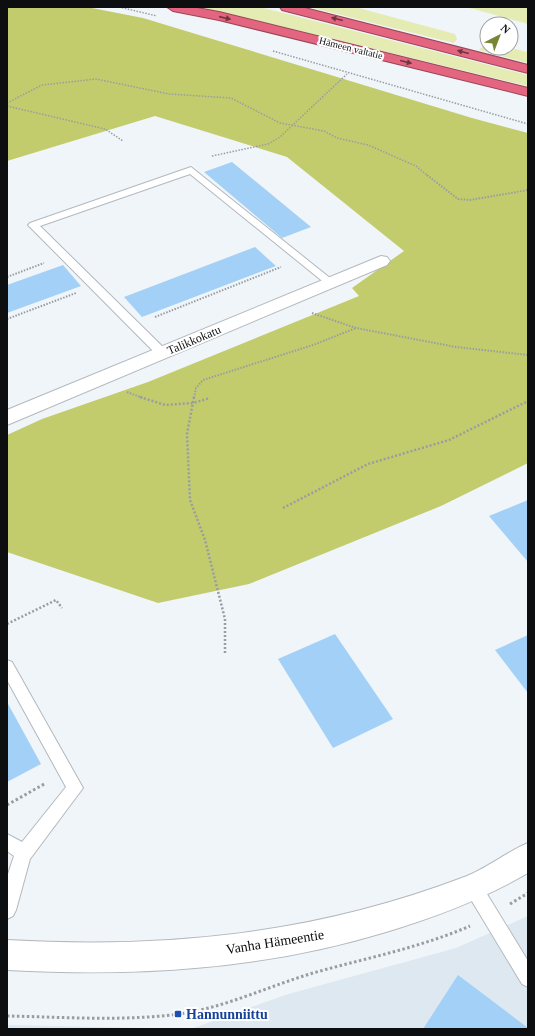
<svg xmlns="http://www.w3.org/2000/svg" width="535" height="1036" font-family="Georgia,serif">
  <style>
    .built { fill: #dde8f1 }
    .green { fill: #e4ebb3 }
    .forest { fill: #c2cc6d }
    .building { fill: #a3d0f6 }
    .lines { fill: none; stroke-linecap: round; stroke-linejoin: round }
    .lane-casing { stroke: #b3b8bd; stroke-width: 2 }
    .street-casing { stroke: #b3b8bd; stroke-width: 2 }
    .secondary-casing { stroke: #b3b8bd; stroke-width: 2 }
    .highway-casing { stroke: #994759; stroke-width: 2 }
    .path-far3 { stroke: #999da1; stroke-width: 1.5; stroke-dasharray: 1.5 1.5; stroke-linecap: butt }
    .path-far2 { stroke: #999da1; stroke-width: 2; stroke-dasharray: 1.5 1.5; stroke-linecap: butt }
    .path-far1 { stroke: #999da1; stroke-width: 2.5; stroke-dasharray: 2 2; stroke-linecap: butt }
    .path { stroke: #999da1; stroke-width: 3; stroke-dasharray: 2.5 2.5; stroke-linecap: butt }
    .lane { fill: #fff; fill-rule: evenodd }
    .street { fill: #fff; fill-rule: evenodd }
    .secondary { fill: #fff; fill-rule: evenodd }
    .highway { fill: #e46580; fill-rule: evenodd }
    .oneway { fill: #6e3542 }
    .transit-dot { fill: #1a4fb4; stroke: #fff; stroke-width: 1.5 }
    .labels { text-anchor: middle; dominant-baseline: central; stroke-width: 4; stroke-linejoin: round; paint-order: stroke }
    .far-street-label { font-size: 10px; fill: #0d0e10; stroke: #fff }
    .street-label { font-size: 12px; fill: #0d0e10; stroke: #fff }
    .near-street-label { font-size: 14px; fill: #0d0e10; stroke: #fff }
    .near-transit-label { font-size: 14px; font-weight: bold; fill: #164399; stroke: #fff; text-anchor: start }
  </style>
  <rect width="100%" height="100%" fill="#f0f5fa"/>
  <!-- built -->
  <path class="built" d="M 528,916 L 528,1029 L 7,1029 L 7,1025 L 191,1029 L 285,995 L 456,948 Z"/>
  <!-- green -->
  <g class="green">
    <path d="M 200,7 L 260,7 L 528,75 L 528,86 Z"/>
    <path d="M 309,7 L 355,7 L 455,34 L 457,39 L 454,43 Z"/>
    <path d="M 466,7 L 528,7 L 528,24 Z"/>
    <path d="M 487,42 L 487,48 L 511,48 L 528,52 L 528,63 L 479,50 Z"/>
  </g>
  <!-- forest -->
  <path class="forest" d="M 7,7 L 87,7 L 143,18 L 472,118 L 528,133 L 528,463 L 441,506 L 249,584 L 158,603 L 7,552 L 7,435 L 42,419 L 148,382 L 359,296 L 352,288 L 404,251 L 287,157 L 155,116 L 7,161 Z"/>
  <!-- building -->
  <g class="building">
    <path d="M 232,162 L 311,227 L 282,238 L 204,172 Z"/>
    <path d="M 255,247 L 276,266 L 142,317 L 124,297 Z"/>
    <path d="M 63,265 L 81,286 L 7,313 L 7,285 Z"/>
    <path d="M 528,500 L 528,562 L 489,516 Z"/>
    <path d="M 335,634 L 393,719 L 333,748 L 278,659 Z"/>
    <path d="M 528,635 L 528,693 L 495,650 Z"/>
    <path d="M 7,702 L 41,764 L 7,782 Z"/>
    <path d="M 458,975 L 528,1028 L 528,1029 L 423,1029 Z"/>
  </g>
  <g class="lines">
    <!-- lane casing -->
    <g class="lane-casing">
      <g id="lane">
        <path d="M 191,167 L 335,282 L 330,285 L 326,284 L 190,174 L 40,226 L 166,350 L 168,353 L 166,356 L 158,356 L 28,225 L 30,223 Z"/>
        <path d="M 7,660 L 12,662 L 83,788 L 30,859 L 16,910 L 13,916 L 7,919 L 7,877 L 14,856 L 7,851 L 7,834 L 22,842 L 66,787 L 7,680 Z"/>
        <path d="M 473,879 L 479,881 L 528,961 L 528,987 L 522,984 L 467,893 L 464,887 L 467,881 Z"/>
      </g>
    </g>
    <!-- street casing -->
    <g class="street-casing">
      <path id="street" d="M 381,256 L 387,257 L 390,261 L 387,265 L 7,425 L 7,410 Z"/>
    </g>
    <!-- secondary casing -->
    <g class="secondary-casing">
      <path id="secondary" d="M 528,843 L 528,873 C 483,899 436,917 386,932 C 261,970 137,977 7,970 L 7,940 C 168,949 316,934 467,876 C 488,867 507,852 528,843 Z"/>
    </g>
    <!-- highway casing -->
    <g class="highway-casing">
      <g id="highway">
        <path d="M 167,7 L 192,7 L 219,12 L 528,88 L 528,96 L 219,20 L 173,11 Z"/>
        <path d="M 280,7 L 301,7 L 528,65 L 528,73 L 282,10 Z"/>
      </g>
    </g>
    <!-- path-far3 -->
    <g class="path-far3">
      <path d="M 119,7 L 157,16"/>
      <path d="M 273,51 L 528,124"/>
      <path d="M 7,103 L 42,85 L 96,79 L 169,94 L 231,98 L 280,123 L 324,131 L 337,138 L 368,145 L 416,166 L 428,176"/>
      <path d="M 7,106 L 105,129 L 123,141"/>
      <path d="M 212,156 L 268,144 L 280,137 L 347,74"/>
    </g>
    <!-- path-far2 -->
    <g class="path-far2">
      <path d="M 427,175 L 458,199 L 470,200 L 528,190"/>
      <path d="M 7,277 L 44,263"/>
      <path d="M 312,313 L 356,328 L 456,347 L 528,355"/>
      <path d="M 155,317 L 281,267"/>
      <path d="M 7,319 L 76,293"/>
      <path d="M 127,392 L 143,398"/>
      <path d="M 194,398 L 196,388 L 203,380 L 313,345 L 356,328"/>
    </g>
    <!-- path-far1 -->
    <g class="path-far1">
      <path d="M 140,397 L 165,405 L 193,403 L 210,398"/>
      <path d="M 194,397 L 187,434 L 190,500 L 205,540 L 225,619 L 225,655"/>
      <path d="M 283,508 L 368,464 L 449,440 L 528,401"/>
      <path d="M 7,624 L 56,600 L 62,608"/>
    </g>
    <!-- path -->
    <g class="path">
      <path d="M 7,805 L 46,783"/>
      <path d="M 510,904 L 528,893"/>
      <path d="M 7,1016 C 61,1017 117,1021 171,1015 C 220,1010 266,987 313,973 C 366,958 419,948 470,926"/>
    </g>
    <!-- lane -->
    <use href="#lane" class="lane"/>
    <!-- street -->
    <use href="#street" class="street"/>
    <!-- secondary -->
    <use href="#secondary" class="secondary"/>
    <!-- highway -->
    <use href="#highway" class="highway"/>
  </g>
  <!-- one-way arrows -->
  <defs><path id="oneway-solid" d="M-6-.8H1V-3.2L6.5 0L1 3.2V.8H-6Z"/></defs>
  <g class="oneway">
    <use href="#oneway-solid" transform="translate(225 18) rotate(13)"/>
    <use href="#oneway-solid" transform="translate(337 19) rotate(-166)"/>
    <use href="#oneway-solid" transform="translate(463 52) rotate(-165)"/>
    <use href="#oneway-solid" transform="translate(406 62) rotate(14)"/>
  </g>
  <!-- markers -->
  <rect class="transit-dot" x="174" y="1010" width="8" height="8" rx="2"/>
  <g class="labels">
    <!-- far-street labels -->
    <g class="far-street-label">
      <text transform="translate(351 48) rotate(14)">Hämeen valtatie</text>
    </g>
    <!-- street labels -->
    <g class="street-label">
      <text transform="translate(194 340) rotate(-23)">Talikkokatu</text>
    </g>
    <!-- near-street labels -->
    <g class="near-street-label">
      <text transform="translate(275 942) rotate(-9)">Vanha Hämeentie</text>
    </g>
    <!-- near-transit labels -->
    <g class="near-transit-label">
      <text x="186" y="1014">Hannunniittu</text>
    </g>
  </g>
  <!-- border -->
  <rect width="535" height="1036" fill="none" stroke="#0d0e10" stroke-width="16"/>
  <!-- north arrow -->
  <g transform="translate(499 36) rotate(42)"><circle r="19" fill="#ffffff" stroke="#9e9f9f"/>
  <path d="M0-3L7 15L0 10L-7 15Z" fill="#788634"/>
  <text y="-6" font-size="11" font-weight="bold" text-anchor="middle" fill="#0d0e10">N</text>
  </g>
</svg>
